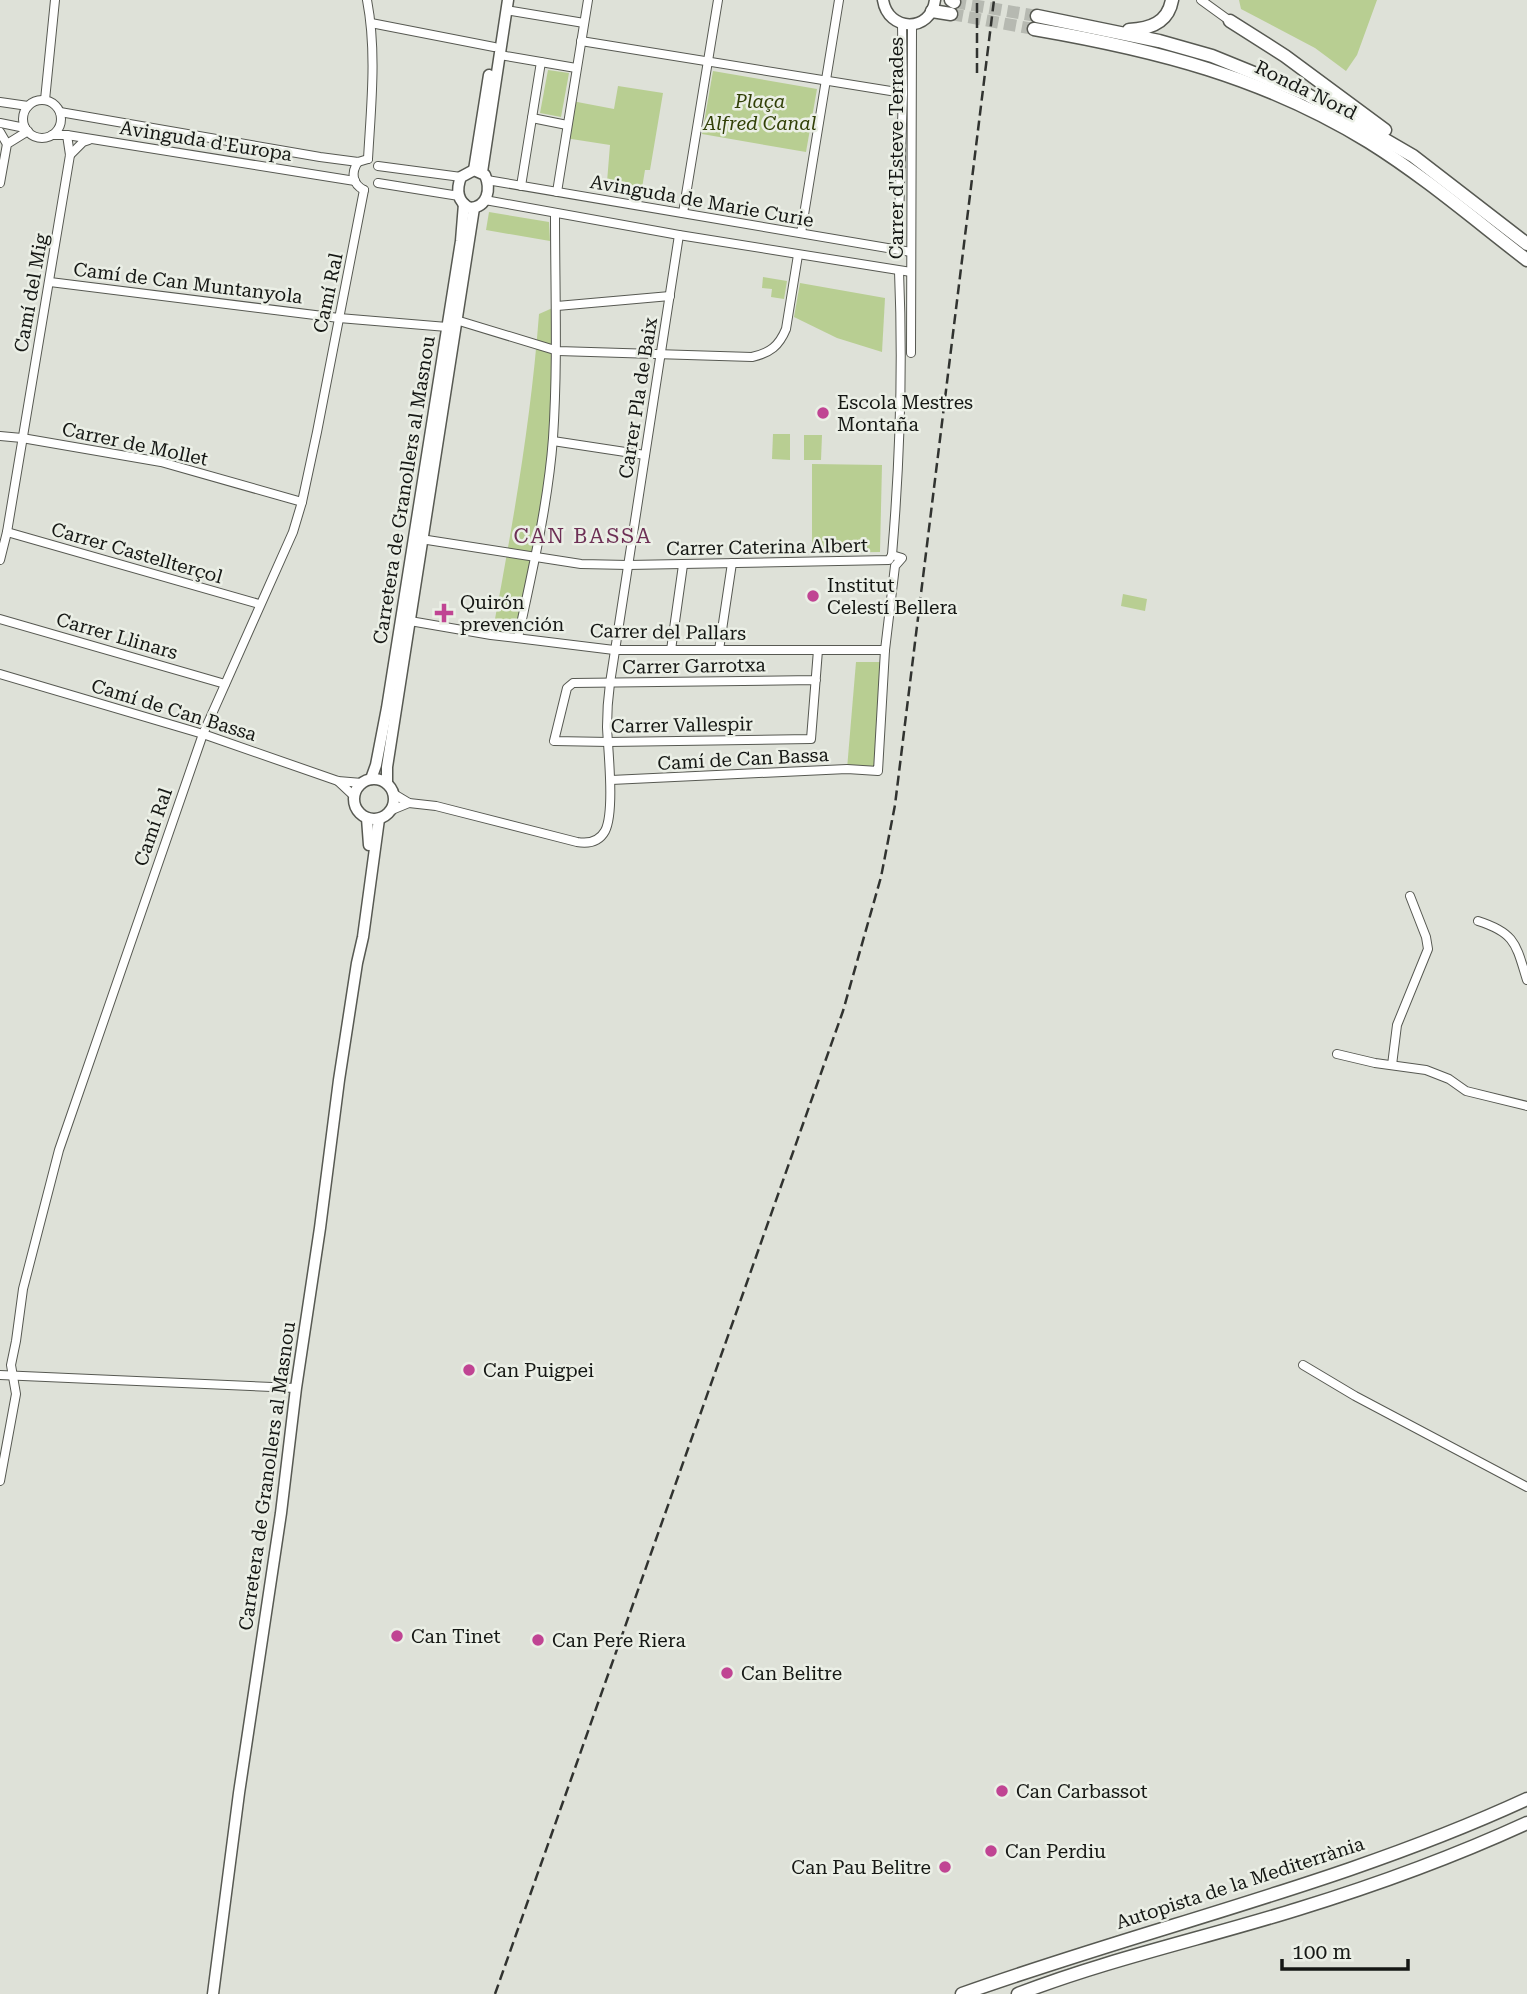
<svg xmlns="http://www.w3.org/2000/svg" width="1527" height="1994" font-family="'Roboto Serif',serif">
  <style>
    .green { fill: #b8ce92 }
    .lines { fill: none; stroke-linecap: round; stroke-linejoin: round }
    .highway-tunnel { stroke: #b6b9b1; stroke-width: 12; stroke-dasharray: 12 6; stroke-linecap: butt }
    .minor-casing { stroke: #575952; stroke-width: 10 }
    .major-casing { stroke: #575952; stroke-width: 13 }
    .highway-casing { stroke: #575952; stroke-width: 15 }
    .minor { stroke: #fff; stroke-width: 8 }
    .major { stroke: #fff; stroke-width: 10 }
    .highway { stroke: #fff; stroke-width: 12 }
    .rail { stroke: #313330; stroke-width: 2.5; stroke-dasharray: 10 5; stroke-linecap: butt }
    .poi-dot { fill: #c04493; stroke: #ebefe6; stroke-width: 2.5 }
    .labels { text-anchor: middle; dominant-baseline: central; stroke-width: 5; stroke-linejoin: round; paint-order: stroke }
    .street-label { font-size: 19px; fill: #151714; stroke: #ebefe6 }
    .park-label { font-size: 19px; font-style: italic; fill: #314007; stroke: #ebefe6 }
    .poi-label { font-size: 19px; fill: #151714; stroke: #ebefe6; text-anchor: start }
    .neighbourhood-label { font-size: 21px; letter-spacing: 2px; fill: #6d2f55; stroke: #ebefe6 }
  </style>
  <rect width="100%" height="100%" fill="#dee1d8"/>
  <!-- green -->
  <g class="green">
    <path d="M 1239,0 L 1377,0 L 1357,55 L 1346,71 L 1315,48 L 1241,9 Z"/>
    <path d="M 548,70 L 569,73 L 561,117 L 540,113 Z"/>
    <path d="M 713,71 L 817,89 L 806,152 L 702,134 Z"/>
    <path d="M 618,86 L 663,93 L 650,170 L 645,170 L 642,188 L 607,182 L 610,145 L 565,138 L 572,101 L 614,109 Z"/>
    <path d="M 489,212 L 549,222 L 550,241 L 486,230 Z"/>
    <path d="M 763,277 L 787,281 L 784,299 L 771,297 L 772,289 L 762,288 Z"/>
    <path d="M 800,283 L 885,298 L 882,352 L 837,338 L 794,317 Z"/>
    <path d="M 557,306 L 553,441 L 518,638 L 492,635 C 512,529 531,422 539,314 Z"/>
    <path d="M 773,434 L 790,434 L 790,460 L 772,459 Z"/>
    <path d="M 804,435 L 822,435 L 821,460 L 804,460 Z"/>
    <path d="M 812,464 L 882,465 L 880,552 L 812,553 Z"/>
    <path d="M 1123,594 L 1147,599 L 1145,611 L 1121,606 Z"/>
    <path d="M 856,662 L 886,662 L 878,771 L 847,769 Z"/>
  </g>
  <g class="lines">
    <!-- highway-tunnel -->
    <g class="highway-tunnel">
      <path d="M 954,2 L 1037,16"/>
      <path d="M 951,14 L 1034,29"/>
    </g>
    <!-- minor casing -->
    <g class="minor-casing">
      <g id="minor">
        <path d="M 367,0 C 377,52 371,106 368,159"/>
        <path d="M 1201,0 L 1230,21"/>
        <path d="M 506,10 L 584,23"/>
        <path d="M 371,23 L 494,47"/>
        <path d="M 581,41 L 903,93"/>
        <path d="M 500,55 L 576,68"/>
        <path d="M 45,100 L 55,0"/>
        <circle cx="42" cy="119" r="19"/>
        <path d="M 0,102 L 28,106"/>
        <path d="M 60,112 L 320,157 L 358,162 L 368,159"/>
        <path d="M 532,118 L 567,125"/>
        <path d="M 0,123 L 25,128"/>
        <path d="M 0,132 L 7,144"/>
        <path d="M 52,135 L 67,135 L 355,181"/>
        <path d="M 70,155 L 83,142 L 89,140"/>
        <path d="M 358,162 C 351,172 352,184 364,190"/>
        <path d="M 378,166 L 461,177"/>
        <path d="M 487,180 L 911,252"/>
        <path d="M 0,183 L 7,144 L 28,131"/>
        <path d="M 378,183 L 459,196"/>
        <path d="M 521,186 L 541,62"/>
        <path d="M 557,192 L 588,0"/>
        <path d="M 485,200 L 679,235 L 911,272"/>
        <path d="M 683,213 L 718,0"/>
        <path d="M 801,233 L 839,0"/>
        <path d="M 898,249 L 903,93 L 902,24"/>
        <path d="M 50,282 L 339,318 L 447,327"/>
        <path d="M 557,306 L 670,296"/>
        <path d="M 456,320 L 558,351 L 752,357 C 770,353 779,346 786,329 L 798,255"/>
        <path d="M 911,353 L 912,25"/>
        <path d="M 0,436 L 22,438 L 161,462 L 302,502"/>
        <path d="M 553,441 L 645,455"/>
        <path d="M 7,532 L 259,604"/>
        <path d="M 421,539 L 581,564 L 628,565 L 889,560 L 892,555 L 902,558 L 895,566 L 885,650 L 878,771 L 847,769 L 611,780"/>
        <path d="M 892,555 C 900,460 903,366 899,271"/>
        <path d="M 0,560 L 7,532 L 70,155 L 67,135"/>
        <path d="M 0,619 L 225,684"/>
        <path d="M 410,621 L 491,635 L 614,650 L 885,650"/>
        <path d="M 518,638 C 532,572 548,505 553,438 C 558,363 555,289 555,214"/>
        <path d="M 671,650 L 683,565"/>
        <path d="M 719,650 L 732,563"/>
        <path d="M 0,674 L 203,734 L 338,781 L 362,783"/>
        <path d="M 816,680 L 573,683 L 567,688 L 554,741 L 609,742 L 811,739 L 818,650"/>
        <path d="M 338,781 L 354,796"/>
        <path d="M 394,794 L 409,803 L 436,806 L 577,842 C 589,844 599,842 605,831 C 615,812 608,750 607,727 C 607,712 608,698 610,683 L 679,235"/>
        <path d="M 392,810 L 409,803"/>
        <path d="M 1478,921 C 1516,933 1516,945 1527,980"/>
        <path d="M 1337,1054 L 1375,1063 L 1426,1070 L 1449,1079 L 1466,1091 L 1527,1106"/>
        <path d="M 1392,1065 L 1397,1025 L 1428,949 L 1426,937 L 1410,896"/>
        <path d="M 1303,1365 L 1355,1396 L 1527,1487"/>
        <path d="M 0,1375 L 296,1388"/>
        <path d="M 0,1481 L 16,1394 L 11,1365 L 16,1341 L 23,1289 L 59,1150 L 203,734 L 293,532 L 302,502 L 317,432 L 364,190"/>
      </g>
    </g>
    <!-- major casing -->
    <g class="major-casing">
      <g id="major">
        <path d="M 883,0 C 888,32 931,33 935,0"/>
        <path d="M 474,170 L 489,75"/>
        <path d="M 474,170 L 485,175 C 491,189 488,207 470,208 C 457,202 456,190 461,177 Z"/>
        <path d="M 482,172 L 508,0"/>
        <circle cx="374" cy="799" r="20"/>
        <path d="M 371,779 L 376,765 L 387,708 L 461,241 L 464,204"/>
        <path d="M 387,783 L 387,767 L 474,208"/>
        <path d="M 367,818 L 369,845"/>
        <path d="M 213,1994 L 239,1793 L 281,1513 L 296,1388 L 320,1228 L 339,1080 L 357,963 L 363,937 L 379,819"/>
      </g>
    </g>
    <!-- highway casing -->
    <g class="highway-casing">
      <g id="highway">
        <path d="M 951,0 L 954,2"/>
        <path d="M 932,11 L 951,14"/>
        <path d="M 1037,16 L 1159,41 L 1212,56 L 1308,95 L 1413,156 L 1527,244"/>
        <path d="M 1230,21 L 1285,56 L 1385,130"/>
        <path d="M 1034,29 C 1156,50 1263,77 1369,142 C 1425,177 1475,220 1527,260"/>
        <path d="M 1129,30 C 1150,29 1168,23 1172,0"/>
        <path d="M 962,1994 C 1150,1927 1345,1883 1527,1799"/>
        <path d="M 1018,1994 C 1109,1959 1205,1938 1298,1909 C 1376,1885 1453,1857 1527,1823"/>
      </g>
    </g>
    <!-- minor -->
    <use href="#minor" class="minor"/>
    <!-- major -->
    <use href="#major" class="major"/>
    <!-- highway -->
    <use href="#highway" class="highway"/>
    <!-- rail -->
    <g class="rail">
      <path d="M 977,73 L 977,0"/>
      <path d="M 495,1994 L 843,1011 L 881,877 L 895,805 L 994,0"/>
    </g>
  </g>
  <!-- markers -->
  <g class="poi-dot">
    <circle cx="823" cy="413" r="7"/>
    <circle cx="813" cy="596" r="7"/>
    <path d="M440.5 602.5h7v7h7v7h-7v7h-7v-7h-7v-7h7z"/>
    <circle cx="469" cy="1370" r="7"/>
    <circle cx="397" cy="1636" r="7"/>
    <circle cx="538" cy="1640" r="7"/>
    <circle cx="727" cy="1673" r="7"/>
    <circle cx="1002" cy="1791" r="7"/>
    <circle cx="991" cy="1851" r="7"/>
    <circle cx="945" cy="1867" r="7"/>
  </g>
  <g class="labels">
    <!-- street labels -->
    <g class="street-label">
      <text transform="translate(1306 90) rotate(26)">Ronda Nord</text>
      <text transform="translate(206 141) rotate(9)">Avinguda d'Europa</text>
      <text transform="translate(896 148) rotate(-90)">Carrer d'Esteve Terrades</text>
      <text transform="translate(702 201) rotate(10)">Avinguda de Marie Curie</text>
      <text transform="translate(188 283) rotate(7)">Camí de Can Muntanyola</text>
      <text transform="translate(31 293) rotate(-80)">Camí del Mig</text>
      <text transform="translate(328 293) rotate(-78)">Camí Ral</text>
      <text transform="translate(638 398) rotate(-81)">Carrer Pla de Baix</text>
      <text transform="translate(135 444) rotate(12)">Carrer de Mollet</text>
      <text transform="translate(404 490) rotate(-81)">Carretera de Granollers al Masnou</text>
      <text transform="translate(767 547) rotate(-1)">Carrer Caterina Albert</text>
      <text transform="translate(137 553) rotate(16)">Carrer Castellterçol</text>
      <text transform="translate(668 632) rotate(1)">Carrer del Pallars</text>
      <text transform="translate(117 636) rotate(16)">Carrer Llinars</text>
      <text transform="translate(694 666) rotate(-1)">Carrer Garrotxa</text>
      <text transform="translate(174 710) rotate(17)">Camí de Can Bassa</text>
      <text transform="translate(682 725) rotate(-1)">Carrer Vallespir</text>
      <text transform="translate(743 759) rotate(-3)">Camí de Can Bassa</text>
      <text transform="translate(153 827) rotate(-71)">Camí Ral</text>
      <text transform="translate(267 1476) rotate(-82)">Carretera de Granollers al Masnou</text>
      <text transform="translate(1240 1883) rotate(-18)">Autopista de la Mediterrània</text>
    </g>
    <!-- park labels -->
    <g class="park-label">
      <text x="760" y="101">Plaça<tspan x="760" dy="22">Alfred Canal</tspan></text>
    </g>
    <!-- poi labels -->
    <g class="poi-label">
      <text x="837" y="402">Escola Mestres<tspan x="837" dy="22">Montaña</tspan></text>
      <text x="827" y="585">Institut<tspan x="827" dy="22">Celestí Bellera</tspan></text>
      <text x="460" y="602">Quirón<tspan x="460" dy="22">prevención</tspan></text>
      <text x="483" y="1370">Can Puigpei</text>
      <text x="411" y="1636">Can Tinet</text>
      <text x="552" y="1640">Can Pere Riera</text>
      <text x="741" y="1673">Can Belitre</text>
      <text x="1016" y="1791">Can Carbassot</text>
      <text x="1005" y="1851">Can Perdiu</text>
      <text x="931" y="1867" text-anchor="end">Can Pau Belitre</text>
    </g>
    <!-- neighbourhood labels -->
    <g class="neighbourhood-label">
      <text x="583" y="536">CAN BASSA</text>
    </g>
  </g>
  <!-- scale -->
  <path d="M1282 1959v10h126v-10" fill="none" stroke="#151714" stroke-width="3.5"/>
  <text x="1292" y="1959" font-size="21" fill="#151714" stroke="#ebefe6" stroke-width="5" paint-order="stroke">100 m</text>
</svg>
